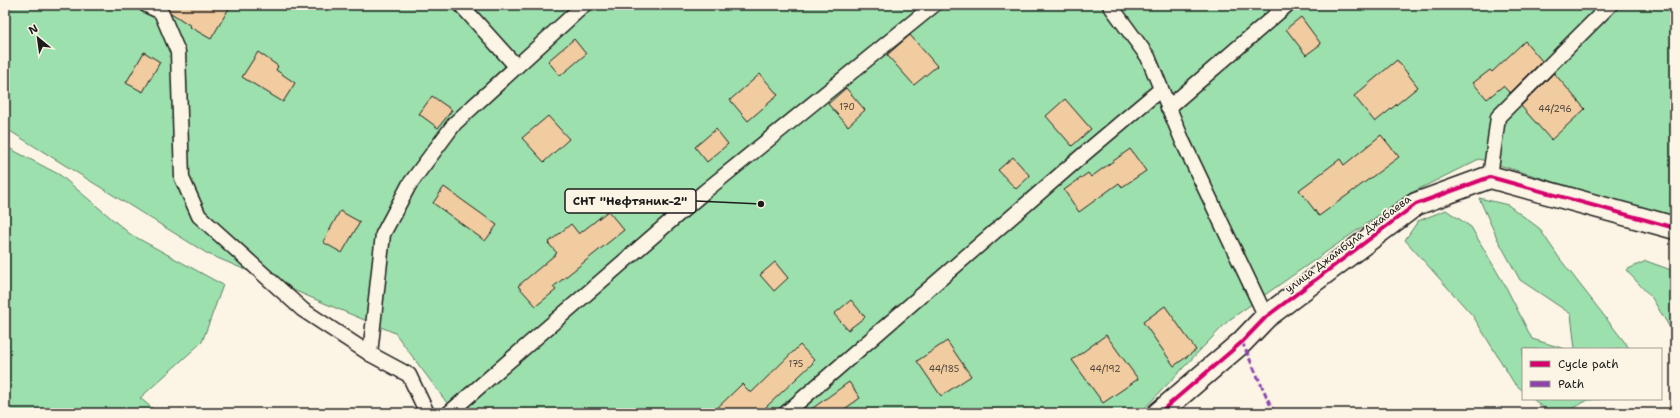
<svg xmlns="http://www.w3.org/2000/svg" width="1680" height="418" font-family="'Shantell Sans',sans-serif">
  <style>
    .green { fill: #9ce1ad; stroke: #5c7e64 }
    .building { fill: #f1cca1; stroke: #1c1c1c }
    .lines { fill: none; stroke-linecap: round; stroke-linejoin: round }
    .service-casing { stroke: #1c1c1c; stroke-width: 17 }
    .minor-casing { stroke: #1c1c1c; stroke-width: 25 }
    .service { stroke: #fcf5e5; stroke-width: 14 }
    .minor { stroke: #fcf5e5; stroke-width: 22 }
    .quiet { stroke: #8e44ad; stroke-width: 3; stroke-dasharray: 6 3; stroke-linecap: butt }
    .cycleway-casing { stroke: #fcf5e5; stroke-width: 6 }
    .cycleway { stroke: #d6006c; stroke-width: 4 }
    .labels { text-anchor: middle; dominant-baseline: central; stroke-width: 3.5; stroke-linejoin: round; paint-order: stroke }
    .number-label { font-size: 9px; fill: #51483d }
    .street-label { font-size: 11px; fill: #1c1c1c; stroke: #fcf5e5 }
    .leader { fill: none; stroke: #1c1c1c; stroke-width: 1.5 }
    .callout-dot { fill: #1c1c1c; stroke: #fcf5e5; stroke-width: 1.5 }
    .callout { fill: #fcf5e5; stroke: #1c1c1c; stroke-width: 1.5 }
    .callout-label { font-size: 12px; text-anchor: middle; font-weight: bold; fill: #1c1c1c }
  </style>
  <rect width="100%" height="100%" fill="#fcf5e5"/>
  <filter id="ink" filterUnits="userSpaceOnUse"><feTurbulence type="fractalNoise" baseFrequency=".025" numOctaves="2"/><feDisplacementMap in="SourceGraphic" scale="8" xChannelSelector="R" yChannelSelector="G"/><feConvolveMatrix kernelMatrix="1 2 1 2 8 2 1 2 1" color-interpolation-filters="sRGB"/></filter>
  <g filter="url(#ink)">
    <!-- green -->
    <g class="green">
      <path d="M 5,5 L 1675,5 L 1675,214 L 1663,215 L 1479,159 L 1409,194 L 1229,320 L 1140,413 L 453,413 L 450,407 L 395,333 L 208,254 L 5,128 Z"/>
      <path d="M 5,146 L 60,175 L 130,234 L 223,285 L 202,342 L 140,398 L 158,413 L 5,413 Z"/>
      <path d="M 1479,198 L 1508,205 L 1539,228 L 1560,259 L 1630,349 L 1575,349 L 1571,314 L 1520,280 L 1497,238 Z"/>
      <path d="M 1446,210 L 1471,227 L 1507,289 L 1532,339 L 1565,349 L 1523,349 L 1523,391 L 1514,383 L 1473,316 L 1405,240 L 1418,221 Z"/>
      <path d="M 1646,261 L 1674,271 L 1675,273 L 1675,336 L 1652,298 L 1626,270 Z"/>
      <path d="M 1533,399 L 1601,399 L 1588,400 L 1564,413 L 1550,413 Z"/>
    </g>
    <!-- building -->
    <g class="building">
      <path d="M 165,5 L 231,5 L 211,39 L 190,27 L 191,26 L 171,13 Z"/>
      <path d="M 1301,17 L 1321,44 L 1306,55 L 1286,29 Z"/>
      <path d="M 910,35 L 937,66 L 914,85 L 887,55 Z"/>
      <path d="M 574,39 L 586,54 L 560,76 L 548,61 Z"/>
      <path d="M 1525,41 L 1542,61 L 1510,93 L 1503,86 L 1487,99 L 1473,83 L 1490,70 L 1492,72 Z"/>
      <path d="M 144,52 L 160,62 L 143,92 L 126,83 Z"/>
      <path d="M 258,52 L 278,66 L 276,70 L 295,83 L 283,102 L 242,77 Z"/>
      <path d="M 1397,60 L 1418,87 L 1375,122 L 1354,96 Z"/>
      <path d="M 1554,73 L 1585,109 L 1551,140 L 1521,106 Z"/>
      <path d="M 760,74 L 778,95 L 748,121 L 730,100 Z"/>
      <path d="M 846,88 L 865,110 L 848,126 L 828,104 Z"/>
      <path d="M 432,96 L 452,110 L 438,128 L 419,114 Z"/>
      <path d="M 1065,99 L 1091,129 L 1072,146 L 1046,116 Z"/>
      <path d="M 548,116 L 569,139 L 544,162 L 522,138 Z"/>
      <path d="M 716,129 L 728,144 L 707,162 L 695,147 Z"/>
      <path d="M 1381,135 L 1399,157 L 1319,216 L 1299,190 L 1340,159 L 1344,165 Z"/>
      <path d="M 1130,149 L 1146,171 L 1122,187 L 1119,183 L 1079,212 L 1064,190 L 1088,173 L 1091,177 Z"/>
      <path d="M 1013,157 L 1030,176 L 1016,189 L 998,170 Z"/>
      <path d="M 444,187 L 497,225 L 485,241 L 433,203 Z"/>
      <path d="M 340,211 L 360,222 L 342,253 L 323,242 Z"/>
      <path d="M 608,211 L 624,230 L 553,287 L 556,290 L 536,306 L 518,286 L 557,253 L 548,243 L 571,224 L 579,234 Z"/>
      <path d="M 775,262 L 788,278 L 774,291 L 760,275 Z"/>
      <path d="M 851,300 L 865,317 L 848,330 L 834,314 Z"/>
      <path d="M 1165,306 L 1196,350 L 1174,366 L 1143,322 Z"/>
      <path d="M 1106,335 L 1138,379 L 1103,403 L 1072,360 Z"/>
      <path d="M 947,341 L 971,376 L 941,396 L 917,361 Z"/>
      <path d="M 800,345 L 814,360 L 812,362 L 813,363 L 765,408 L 770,413 L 712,413 L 742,384 L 751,393 Z"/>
      <path d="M 849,382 L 860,398 L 839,413 L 806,413 Z"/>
    </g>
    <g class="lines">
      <!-- service casing -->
      <g class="service-casing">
        <g id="service">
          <path d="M 146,5 L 161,12 L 178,52 L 182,178 L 199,216 L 303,310 L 370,354 L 409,375 L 427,413"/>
          <path d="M 461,5 L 516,66"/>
          <path d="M 1110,5 L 1148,57 L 1183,142 L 1266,317"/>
          <path d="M 1168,108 L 1287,5"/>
          <path d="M 1490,177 L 1498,117 L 1610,5"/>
          <path d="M 370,354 L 383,234 L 409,185 L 455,123 L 584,5"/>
          <path d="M 449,413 L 704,192 L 934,5"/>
          <path d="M 786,413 L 1084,154 L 1161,89"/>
        </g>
      </g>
      <!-- minor casing -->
      <g class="minor-casing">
        <path id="minor" d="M 1159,413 L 1242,342 L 1266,317 L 1416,204 L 1490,177 L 1675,228"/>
      </g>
      <!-- service -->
      <use href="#service" class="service"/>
      <!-- minor -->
      <use href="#minor" class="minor"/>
      <!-- quiet -->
      <path class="quiet" d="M 1242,342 L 1274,413"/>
      <!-- cycleway casing -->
      <g class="cycleway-casing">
        <path id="cycleway" d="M 1159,413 L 1242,342 L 1266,317 L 1416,204 L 1490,177 L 1675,228"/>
      </g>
      <!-- cycleway -->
      <use href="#cycleway" class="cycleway"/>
    </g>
  </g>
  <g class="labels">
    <!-- number labels -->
    <g class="number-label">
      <text x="847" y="107">170</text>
      <text x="1555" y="109">44/296</text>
      <text x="796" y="364">175</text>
      <text x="944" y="369">44/185</text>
      <text x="1105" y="369">44/192</text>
    </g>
    <!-- street labels -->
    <g class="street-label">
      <text transform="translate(1348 244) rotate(-37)">улица Джамбула Джабаева</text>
    </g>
  </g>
  <!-- callouts -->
  <path class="leader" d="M761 204L696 201"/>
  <circle class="callout-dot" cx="761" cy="204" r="4"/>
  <rect class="callout" x="565" y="189" width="131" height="24" rx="4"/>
  <g class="callout-label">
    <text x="630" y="205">СНТ "Нефтяник-2"</text>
  </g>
  <!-- margin -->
  <rect width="1680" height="418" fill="none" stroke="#fcf5e5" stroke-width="20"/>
  <rect x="10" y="10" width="1660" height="398" fill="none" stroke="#1c1c1c" stroke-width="1.5" filter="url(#ink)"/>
  <!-- legend -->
  <rect x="1522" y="348" width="140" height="52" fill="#fcf5e5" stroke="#a29e95"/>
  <rect x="1530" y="361" width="20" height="6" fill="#d6006c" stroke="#a29e95"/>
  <text x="1558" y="368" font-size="12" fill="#1c1c1c">Cycle path</text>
  <rect x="1530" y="381" width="20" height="6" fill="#8e44ad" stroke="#a29e95"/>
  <text x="1558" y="388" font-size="12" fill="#1c1c1c">Path</text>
  <!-- north arrow -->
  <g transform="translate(38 38) rotate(331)" stroke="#fcf5e5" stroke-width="3" paint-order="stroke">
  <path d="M0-3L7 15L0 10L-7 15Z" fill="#1c1c1c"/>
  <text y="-6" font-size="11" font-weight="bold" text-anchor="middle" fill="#1c1c1c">N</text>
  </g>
</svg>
